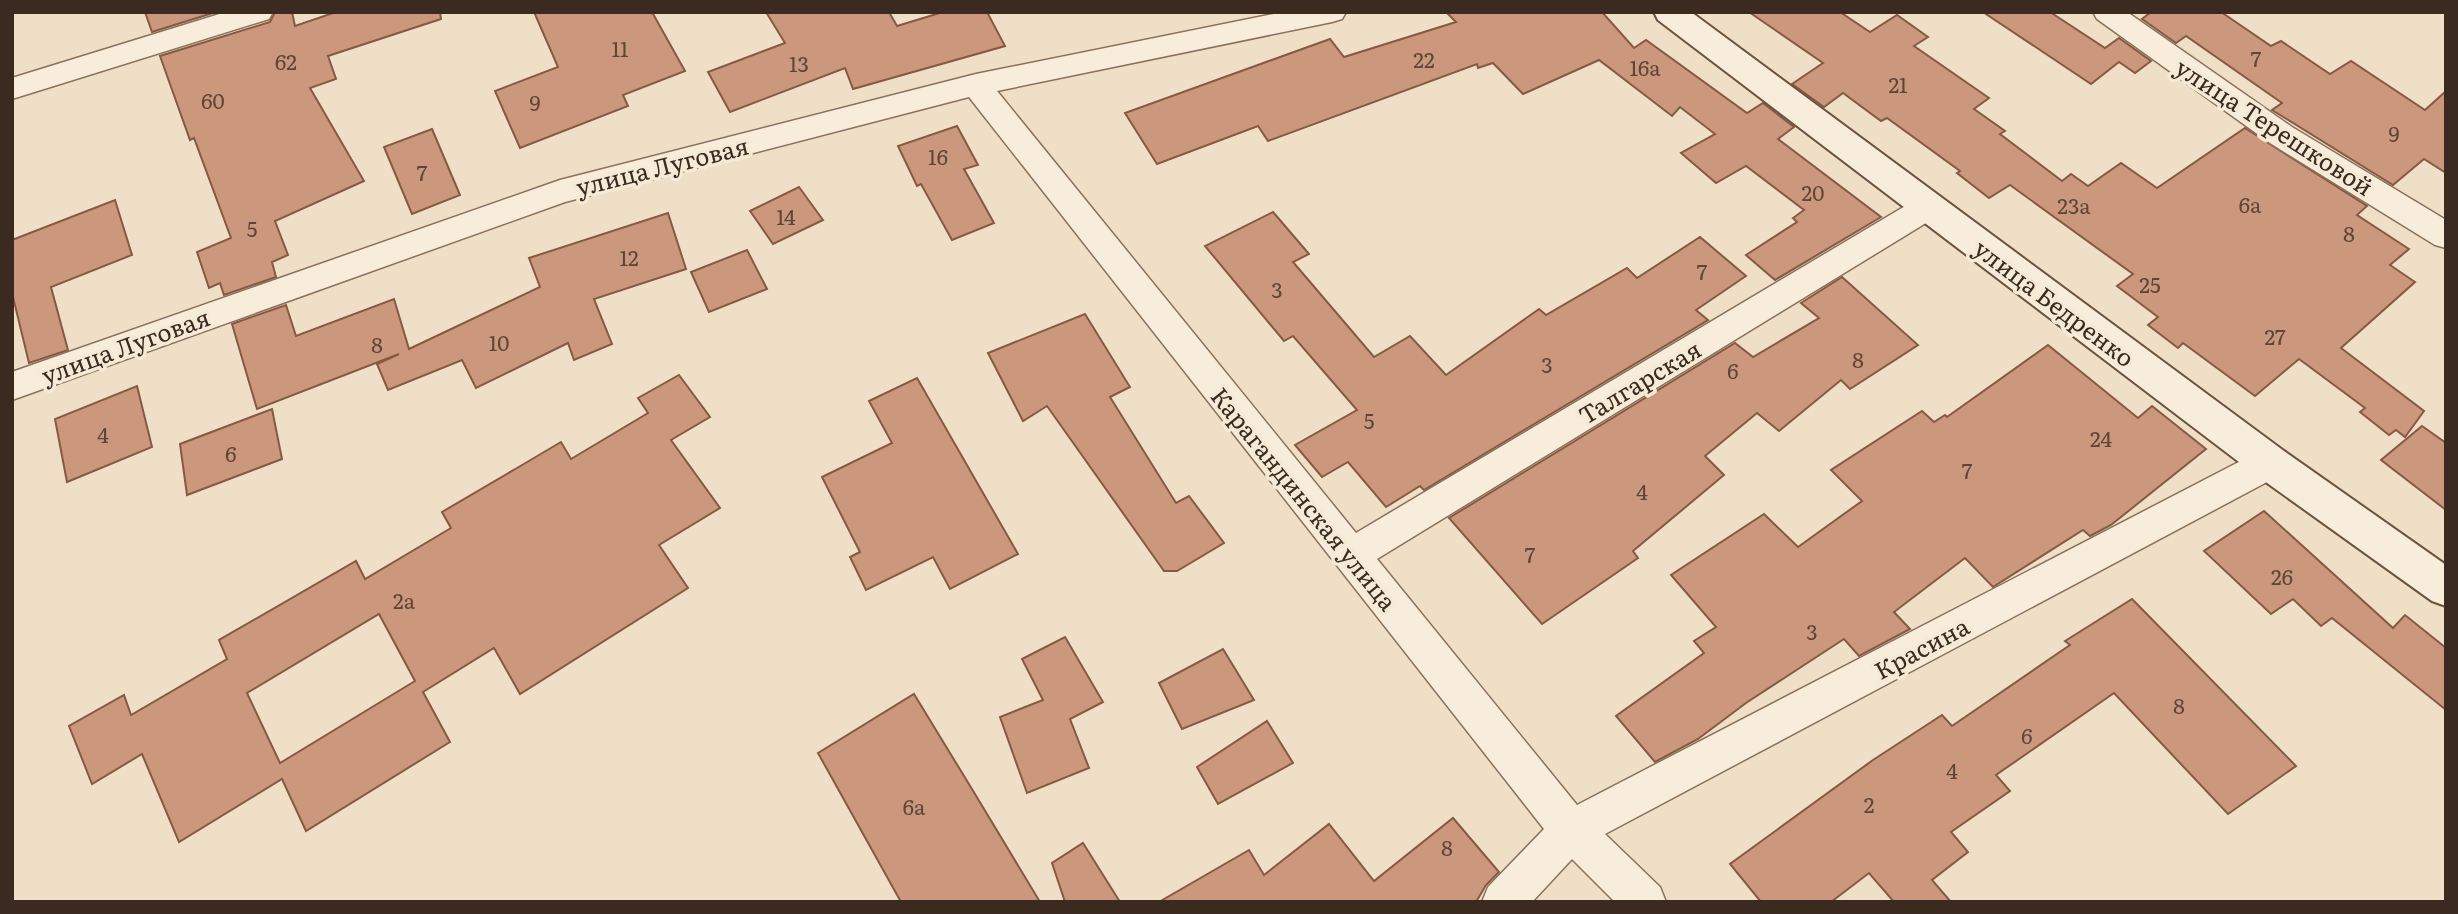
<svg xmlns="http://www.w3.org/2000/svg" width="2458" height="914" font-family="Literata,serif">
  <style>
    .building { fill: #cb987d; stroke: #885942; stroke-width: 2; fill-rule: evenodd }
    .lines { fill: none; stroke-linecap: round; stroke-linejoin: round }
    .street-casing { stroke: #89715c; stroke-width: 3 }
    .secondary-casing { stroke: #6b523f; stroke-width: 4 }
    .street { fill: #f8edda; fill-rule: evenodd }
    .secondary { fill: #f8edda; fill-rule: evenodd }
    .labels { text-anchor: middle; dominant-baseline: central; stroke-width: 7; stroke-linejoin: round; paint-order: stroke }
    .number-label { font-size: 21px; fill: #5e4637 }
    .street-label { font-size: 24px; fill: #3a2a20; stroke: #f5ead6 }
  </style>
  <rect width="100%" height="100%" fill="#eedfc6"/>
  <!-- building -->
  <g class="building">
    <path d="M 145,12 L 216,12 L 152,32 Z"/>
    <path d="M 275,12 L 292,12 L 295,26 L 336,12 L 440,12 L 441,19 L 328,56 L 336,79 L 310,88 L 364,181 L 275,221 L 288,255 L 272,262 L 276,277 L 224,295 L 220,283 L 209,288 L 197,252 L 231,238 L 194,138 L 190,140 L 160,56 L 270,22 Z"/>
    <path d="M 534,12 L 652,12 L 685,71 L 623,95 L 628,106 L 520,148 L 495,91 L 558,67 Z"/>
    <path d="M 766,12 L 889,12 L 897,26 L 943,12 L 987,12 L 1005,46 L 853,89 L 845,68 L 730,112 L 708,72 L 785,43 Z"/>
    <path d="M 1446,12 L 1602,12 L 1634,48 L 1646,40 L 1747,113 L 1763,103 L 1794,127 L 1778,139 L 1881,217 L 1775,280 L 1746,255 L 1797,222 L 1793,218 L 1804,210 L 1746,166 L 1716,183 L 1681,153 L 1715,134 L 1680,107 L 1672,116 L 1599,60 L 1523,94 L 1493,63 L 1478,68 L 1477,64 L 1268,141 L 1258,126 L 1157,164 L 1125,113 L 1330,39 L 1344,57 L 1456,22 Z"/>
    <path d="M 1749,12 L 1840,12 L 1870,32 L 1897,15 L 1928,37 L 1914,46 L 1989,98 L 1974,109 L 2005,131 L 2000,134 L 2062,181 L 2071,174 L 2088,186 L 2121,163 L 2157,188 L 2245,128 L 2367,206 L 2357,215 L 2409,249 L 2390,265 L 2415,282 L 2341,348 L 2424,411 L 2405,437 L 2396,430 L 2389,435 L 2360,412 L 2365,408 L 2299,359 L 2255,396 L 2183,343 L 2178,348 L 2148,325 L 2158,317 L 2117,286 L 2133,274 L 2010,185 L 1989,198 L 1957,173 L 1960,171 L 1887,118 L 1881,121 L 1843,93 L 1824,107 L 1792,84 L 1823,63 Z"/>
    <path d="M 1983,12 L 2050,12 L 2105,48 L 2119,38 L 2151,61 L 2135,73 L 2119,62 L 2091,84 Z"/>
    <path d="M 2151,12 L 2221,12 L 2271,46 L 2281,41 L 2330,74 L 2351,61 L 2425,110 L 2446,91 L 2446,173 L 2424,159 L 2393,185 L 2272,110 L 2282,103 L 2186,36 L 2176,43 L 2142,19 Z"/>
    <path d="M 957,126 L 978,165 L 964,169 L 994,223 L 952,240 L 921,184 L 917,186 L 898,146 Z"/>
    <path d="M 432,129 L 460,195 L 412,214 L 384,147 Z"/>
    <path d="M 799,187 L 823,220 L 773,244 L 750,211 Z"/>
    <path d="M 115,200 L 132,255 L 51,287 L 68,350 L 29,363 L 12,293 L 12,240 Z"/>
    <path d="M 1273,212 L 1309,254 L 1293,262 L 1374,357 L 1410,336 L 1446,375 L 1539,309 L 1546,315 L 1627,268 L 1637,278 L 1700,237 L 1746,276 L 1696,310 L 1708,320 L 1424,490 L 1420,486 L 1386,507 L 1348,462 L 1322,477 L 1295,445 L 1357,410 L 1293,336 L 1284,341 L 1205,246 Z"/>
    <path d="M 668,213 L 686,269 L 594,299 L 612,344 L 574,360 L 568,343 L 476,388 L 462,360 L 388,390 L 377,364 L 399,354 L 257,409 L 232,324 L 286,305 L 296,336 L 394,299 L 409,349 L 540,287 L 529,258 Z"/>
    <path d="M 747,250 L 767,289 L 709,312 L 691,272 Z"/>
    <path d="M 1842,277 L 1918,345 L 1850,389 L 1841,380 L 1779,431 L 1757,413 L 1705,456 L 1724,475 L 1633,551 L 1638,558 L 1542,624 L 1449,518 L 1735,343 L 1753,357 L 1819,318 L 1801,303 Z"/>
    <path d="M 1085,314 L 1130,387 L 1110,397 L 1176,503 L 1189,496 L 1224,543 L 1177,571 L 1164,571 L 1047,406 L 1023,421 L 988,353 Z"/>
    <path d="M 2048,345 L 2138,418 L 2152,406 L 2206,449 L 2111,525 L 2090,536 L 2083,530 L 1993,587 L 1965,558 L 1894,612 L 1910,629 L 1859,656 L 1844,639 L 1746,703 L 1698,739 L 1655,762 L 1616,716 L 1704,653 L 1694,641 L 1716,627 L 1671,575 L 1764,514 L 1798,547 L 1862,501 L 1831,470 L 1922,411 L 1934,422 L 1945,415 L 1947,417 Z"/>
    <path d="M 679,375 L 710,417 L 671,440 L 720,508 L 659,545 L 688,588 L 520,694 L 494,648 L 423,692 L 450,742 L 306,831 L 282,779 L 179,842 L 142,754 L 92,784 L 69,726 L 124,695 L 131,715 L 227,659 L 219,640 L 356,561 L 365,579 L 451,528 L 442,512 L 517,468 L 561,442 L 571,459 L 648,413 L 638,398 ZM 379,614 L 415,681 L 280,763 L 247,693 Z"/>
    <path d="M 917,378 L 1018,554 L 950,589 L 933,557 L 866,590 L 850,557 L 860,552 L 822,477 L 892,443 L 869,401 Z"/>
    <path d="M 137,386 L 152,447 L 67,482 L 55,419 Z"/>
    <path d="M 272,409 L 282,459 L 187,495 L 180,444 Z"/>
    <path d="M 2422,426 L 2446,443 L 2446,510 L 2381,460 Z"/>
    <path d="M 2264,511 L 2393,628 L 2405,615 L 2446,648 L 2446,710 L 2332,618 L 2321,626 L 2293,599 L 2271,614 L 2204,551 Z"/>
    <path d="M 2132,599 L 2296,766 L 2228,814 L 2114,693 L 1996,775 L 2010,791 L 1951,832 L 1968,852 L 1932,880 L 1951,902 L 1894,902 L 1869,873 L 1831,902 L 1761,902 L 1730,864 L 1873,760 L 1942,715 L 1952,726 L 2070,645 L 2065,641 Z"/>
    <path d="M 1065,637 L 1103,702 L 1070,719 L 1089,768 L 1027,793 L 1000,717 L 1043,700 L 1022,659 Z"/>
    <path d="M 1223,649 L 1254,700 L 1182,729 L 1159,683 Z"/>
    <path d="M 914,694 L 975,794 L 1040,902 L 901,902 L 818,753 Z"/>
    <path d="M 1267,721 L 1293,763 L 1218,804 L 1197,767 Z"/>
    <path d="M 1453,818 L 1499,872 L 1486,885 L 1476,902 L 1159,902 L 1249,850 L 1264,875 L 1329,824 L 1374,881 Z"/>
    <path d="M 1083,843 L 1120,902 L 1065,902 L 1052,863 Z"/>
  </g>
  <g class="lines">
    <!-- street casing -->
    <g class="street-casing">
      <g id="street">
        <path d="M 226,12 L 273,12 L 269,19 L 12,99 L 12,78 Z"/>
        <path d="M 1283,12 L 1346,12 L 1342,19 L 1332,22 L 997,91 L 1356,533 L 1917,199 L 1928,195 L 1939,199 L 1944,207 L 1939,215 L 1377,559 L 1577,805 L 2258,452 L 2270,448 L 2282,452 L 2288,463 L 2282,474 L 1605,834 L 1660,887 L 1666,902 L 1615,902 L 1572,859 L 1532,902 L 1482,902 L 1488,887 L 1544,829 L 969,97 L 565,202 L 12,400 L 12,372 L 560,180 L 976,74 Z"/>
        <path d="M 2093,12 L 2127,12 L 2292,127 L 2446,220 L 2446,248 L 2435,245 L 2270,143 L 2097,19 Z"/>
      </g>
    </g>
    <!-- secondary casing -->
    <g class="secondary-casing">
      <path id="secondary" d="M 1654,12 L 1691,12 L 2284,451 L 2446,565 L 2446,606 L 2432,601 L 2256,475 L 1658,20 Z"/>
    </g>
    <!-- street -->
    <use href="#street" class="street"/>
    <!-- secondary -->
    <use href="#secondary" class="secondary"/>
  </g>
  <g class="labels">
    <!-- number labels -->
    <g class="number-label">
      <text x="620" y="47">11</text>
      <text x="2256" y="57">7</text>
      <text x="1424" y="58">22</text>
      <text x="286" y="60">62</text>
      <text x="799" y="62">13</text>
      <text x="1645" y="66">16а</text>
      <text x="1898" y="83">21</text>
      <text x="213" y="99">60</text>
      <text x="535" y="101">9</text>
      <text x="2394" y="132">9</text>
      <text x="938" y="155">16</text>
      <text x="422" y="171">7</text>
      <text x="1813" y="191">20</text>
      <text x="2250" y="203">6а</text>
      <text x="2074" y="204">23а</text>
      <text x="786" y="215">14</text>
      <text x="252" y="227">5</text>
      <text x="2349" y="232">8</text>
      <text x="629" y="256">12</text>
      <text x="1702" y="270">7</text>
      <text x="2150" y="283">25</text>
      <text x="1277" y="288">3</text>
      <text x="2275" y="335">27</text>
      <text x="499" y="341">10</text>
      <text x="377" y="343">8</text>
      <text x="1858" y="358">8</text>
      <text x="1547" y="363">3</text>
      <text x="1733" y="369">6</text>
      <text x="1369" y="419">5</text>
      <text x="103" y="433">4</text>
      <text x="2101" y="437">24</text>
      <text x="231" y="452">6</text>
      <text x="1967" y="469">7</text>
      <text x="1642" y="490">4</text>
      <text x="1530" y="553">7</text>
      <text x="2282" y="575">26</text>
      <text x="404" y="599">2а</text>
      <text x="1812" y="630">3</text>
      <text x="2179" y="704">8</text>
      <text x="2027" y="734">6</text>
      <text x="1952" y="769">4</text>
      <text x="1869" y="803">2</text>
      <text x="914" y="805">6а</text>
      <text x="1447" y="846">8</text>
    </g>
    <!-- street labels -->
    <g class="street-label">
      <text transform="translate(2275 126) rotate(33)">улица Терешковой</text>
      <text transform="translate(662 165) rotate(-14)">улица Луговая</text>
      <text transform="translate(2055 302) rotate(37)">улица Бедренко</text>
      <text transform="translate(125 345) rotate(-20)">улица Луговая</text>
      <text transform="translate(1639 381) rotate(-31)">Талгарская</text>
      <text transform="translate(1305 498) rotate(51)">Карагандинская улица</text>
      <text transform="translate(1921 647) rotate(-28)">Красина</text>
    </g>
  </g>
  <!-- border -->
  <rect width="2458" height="914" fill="none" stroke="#3a2a20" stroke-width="28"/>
</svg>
